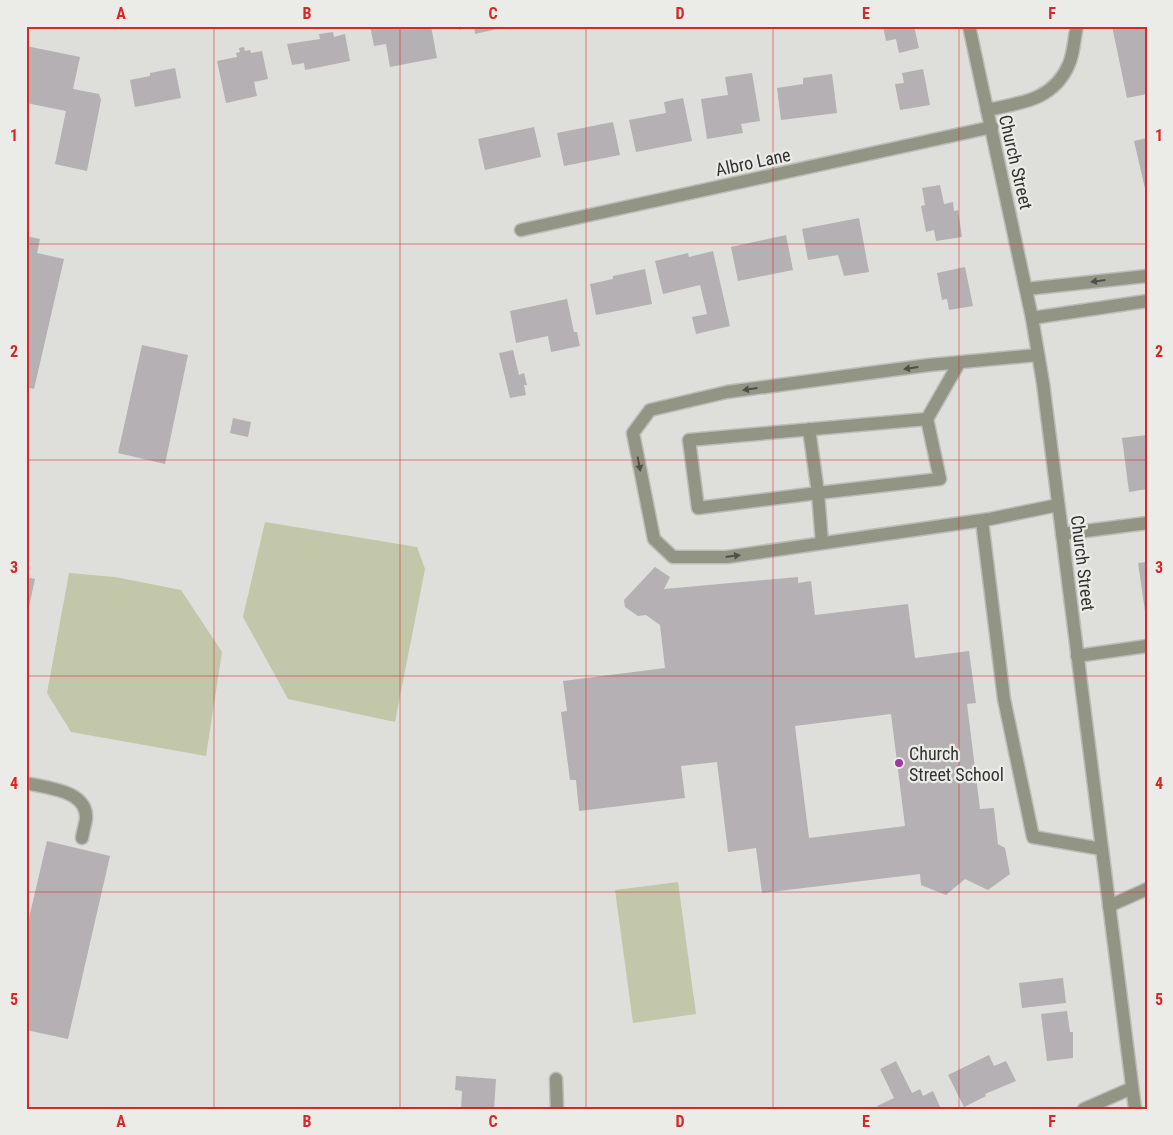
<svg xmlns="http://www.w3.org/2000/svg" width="1173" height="1135" font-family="'Roboto Condensed',sans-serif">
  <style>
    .green { fill: #c1c7a8 }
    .building { fill: #b4b0b3; fill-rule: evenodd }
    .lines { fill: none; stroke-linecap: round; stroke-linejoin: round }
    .service-casing { stroke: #bcbcb8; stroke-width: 15 }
    .minor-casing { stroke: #bcbcb8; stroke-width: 15 }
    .tertiary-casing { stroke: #bcbcb8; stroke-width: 15 }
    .service { stroke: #929584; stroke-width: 12 }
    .minor { stroke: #929584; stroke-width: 12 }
    .tertiary { stroke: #929584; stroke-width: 12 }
    .oneway { fill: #4f504a }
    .grid { fill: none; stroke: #d62828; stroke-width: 1; stroke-opacity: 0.55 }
    .poi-dot { fill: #9d3aa1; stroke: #ebece7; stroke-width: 2 }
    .labels { text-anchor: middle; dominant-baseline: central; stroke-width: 4.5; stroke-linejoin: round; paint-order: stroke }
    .street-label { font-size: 18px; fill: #323231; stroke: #ebece7 }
    .poi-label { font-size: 18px; fill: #323231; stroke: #ebece7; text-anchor: start }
    .neatline { fill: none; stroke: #d62828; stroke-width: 2 }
    .grid-label { font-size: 16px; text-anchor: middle; font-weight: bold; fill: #d62828 }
  </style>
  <rect width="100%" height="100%" fill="#dedfda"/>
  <!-- green -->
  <g class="green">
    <path d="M 265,522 L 417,547 L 425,569 L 395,722 L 288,699 L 243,617 Z"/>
    <path d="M 69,573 L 115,577 L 181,590 L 222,652 L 206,756 L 71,732 L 47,693 Z"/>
    <path d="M 678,882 L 696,1014 L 633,1023 L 615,890 Z"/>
  </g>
  <!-- building -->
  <g class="building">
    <path d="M 370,26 L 431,26 L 437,58 L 390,67 L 386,44 L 374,46 Z"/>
    <path d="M 458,26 L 470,26 L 470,27 L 459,30 Z"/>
    <path d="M 474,26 L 506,26 L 506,27 L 475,34 Z"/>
    <path d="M 883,26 L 914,26 L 919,48 L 899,53 L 896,39 L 886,41 Z"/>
    <path d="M 1112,26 L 1147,26 L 1147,94 L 1127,98 Z"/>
    <path d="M 333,32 L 334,37 L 345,34 L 350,61 L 305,70 L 304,63 L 292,65 L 287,44 L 320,39 L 319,34 Z"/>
    <path d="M 26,46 L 80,57 L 73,89 L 99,94 L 101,100 L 87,171 L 55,164 L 66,111 L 26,103 Z"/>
    <path d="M 244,47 L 245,51 L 250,50 L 251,53 L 262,51 L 268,79 L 254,82 L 257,96 L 226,103 L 217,61 L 237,57 L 236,53 L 240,52 L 239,48 Z"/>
    <path d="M 175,68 L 181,98 L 135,107 L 130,80 L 150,76 L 150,73 Z"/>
    <path d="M 923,69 L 930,105 L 900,110 L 895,84 L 904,83 L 902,73 Z"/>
    <path d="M 752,73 L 760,121 L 741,124 L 743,133 L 707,139 L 701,99 L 728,95 L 725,77 Z"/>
    <path d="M 832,74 L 837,113 L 781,120 L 777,88 L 803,84 L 803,78 Z"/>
    <path d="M 683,98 L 692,141 L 636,152 L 629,120 L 666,113 L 664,102 Z"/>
    <path d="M 613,122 L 620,155 L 564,166 L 557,133 Z"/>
    <path d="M 534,127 L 541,157 L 485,170 L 478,139 Z"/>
    <path d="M 1147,138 L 1147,193 L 1146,193 L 1134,141 Z"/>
    <path d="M 940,185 L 944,204 L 953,202 L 954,211 L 958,210 L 962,237 L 936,241 L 934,230 L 926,232 L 921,206 L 925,205 L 922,188 Z"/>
    <path d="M 859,218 L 869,272 L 844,276 L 838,255 L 808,260 L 802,229 Z"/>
    <path d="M 786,235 L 793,270 L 738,281 L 731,247 Z"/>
    <path d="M 26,236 L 40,239 L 37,253 L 64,259 L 34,389 L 26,387 Z"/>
    <path d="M 713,251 L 730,326 L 696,334 L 692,317 L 707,314 L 700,285 L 663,294 L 655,261 L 688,253 L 689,257 Z"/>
    <path d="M 965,267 L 973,306 L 949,310 L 947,299 L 942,300 L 937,273 Z"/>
    <path d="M 645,269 L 652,304 L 596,315 L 590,284 L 613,279 L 613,276 Z"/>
    <path d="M 567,299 L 574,332 L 577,332 L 580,346 L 551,352 L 548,336 L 516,343 L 510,311 Z"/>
    <path d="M 142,345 L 188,355 L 165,464 L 118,453 Z"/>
    <path d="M 513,350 L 519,375 L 524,373 L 527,385 L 524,385 L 526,395 L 510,398 L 499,353 Z"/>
    <path d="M 233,418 L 251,422 L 248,437 L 230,433 Z"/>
    <path d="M 1147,435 L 1147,489 L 1129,492 L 1122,438 Z"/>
    <path d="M 1147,562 L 1147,618 L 1146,618 L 1138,563 Z"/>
    <path d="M 655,567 L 670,577 L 664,589 L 798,577 L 798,583 L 811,581 L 815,615 L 908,604 L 915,658 L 969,651 L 976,703 L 967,704 L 980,809 L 994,808 L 998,844 L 1005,848 L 1010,874 L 988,890 L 965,879 L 946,895 L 921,885 L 920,874 L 762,893 L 756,848 L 728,852 L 717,762 L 681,766 L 685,798 L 579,811 L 576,780 L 570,780 L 561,712 L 567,711 L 563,681 L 665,668 L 660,625 L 646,615 L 638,616 L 625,607 L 624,600 ZM 891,714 L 905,826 L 809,838 L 795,726 Z"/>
    <path d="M 26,577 L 35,579 L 27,616 L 26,616 Z"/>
    <path d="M 47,841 L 110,856 L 68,1039 L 26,1030 L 26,931 Z"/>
    <path d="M 1063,978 L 1066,1003 L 1022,1008 L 1019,983 Z"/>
    <path d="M 1067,1011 L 1070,1032 L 1073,1032 L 1073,1058 L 1047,1061 L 1041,1014 Z"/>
    <path d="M 989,1055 L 994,1066 L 1006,1061 L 1016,1081 L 985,1094 L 986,1096 L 964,1107 L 948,1075 Z"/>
    <path d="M 896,1061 L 912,1093 L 920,1089 L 923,1096 L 933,1091 L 941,1109 L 878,1109 L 877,1106 L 894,1098 L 880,1069 Z"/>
    <path d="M 456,1076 L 496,1079 L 494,1109 L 461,1109 L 462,1091 L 455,1090 Z"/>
  </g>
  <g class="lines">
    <!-- service casing -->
    <g class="service-casing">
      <g id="service">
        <path d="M 987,110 C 1021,103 1054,100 1069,64 C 1074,53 1074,38 1077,26"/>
        <path d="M 1026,289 L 1147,276"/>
        <path d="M 1032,318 L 1147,301"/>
        <path d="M 1038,355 L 929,365 L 727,392 L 650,410 L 633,433 L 654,539 L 673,557 L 727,557 L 990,519 L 1058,505"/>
        <path d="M 809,429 L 818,493 L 698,508 L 689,440 L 927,419"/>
        <path d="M 982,521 L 1004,699 L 1033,837 L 1102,849"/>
        <path d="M 1062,534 L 1147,523"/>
        <path d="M 822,543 L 818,493 L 940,479 L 927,419 L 959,363"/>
        <path d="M 1077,656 L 1147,646"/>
        <path d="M 26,783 C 46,788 88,790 86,819 C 85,825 83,832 82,838"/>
        <path d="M 1109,906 L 1147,889"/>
      </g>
    </g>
    <!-- minor casing -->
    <g class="minor-casing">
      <g id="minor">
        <path d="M 521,230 L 992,127"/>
        <path d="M 556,1079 L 557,1109"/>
        <path d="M 1084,1109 L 1132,1088"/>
      </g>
    </g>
    <!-- tertiary casing -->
    <g class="tertiary-casing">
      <path id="tertiary" d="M 969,26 L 1032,318 L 1043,383 L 1135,1109"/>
    </g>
    <!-- service -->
    <use href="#service" class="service"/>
    <!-- minor -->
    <use href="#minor" class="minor"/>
    <!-- tertiary -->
    <use href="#tertiary" class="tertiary"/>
  </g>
  <!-- one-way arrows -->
  <defs><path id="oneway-solid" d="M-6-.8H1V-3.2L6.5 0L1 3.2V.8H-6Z" transform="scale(1.25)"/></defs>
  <g class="oneway">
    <use href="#oneway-solid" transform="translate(1098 281) rotate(173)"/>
    <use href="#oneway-solid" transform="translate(911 368) rotate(172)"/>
    <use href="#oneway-solid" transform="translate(750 389) rotate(172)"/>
    <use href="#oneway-solid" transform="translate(639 464) rotate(79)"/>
    <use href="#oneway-solid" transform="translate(733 556) rotate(-7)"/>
  </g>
  <!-- grid -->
  <path class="grid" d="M 214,26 L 214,1109M 400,26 L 400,1109M 586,26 L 586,1109M 773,26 L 773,1109M 959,26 L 959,1109M 26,244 L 1147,244M 26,460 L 1147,460M 26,676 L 1147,676M 26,892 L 1147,892"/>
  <!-- markers -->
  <circle class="poi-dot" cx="899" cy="763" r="5"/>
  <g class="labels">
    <!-- street labels -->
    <g class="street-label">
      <text transform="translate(753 162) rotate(-12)">Albro Lane</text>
      <text transform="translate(1016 162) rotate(77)">Church Street</text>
      <text transform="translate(1083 563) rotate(83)">Church Street</text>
    </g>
    <!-- poi labels -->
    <g class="poi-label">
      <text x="909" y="753">Church<tspan x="909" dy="21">Street School</tspan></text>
    </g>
  </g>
  <!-- border -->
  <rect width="1173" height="1135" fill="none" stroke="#ebece7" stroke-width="55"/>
  <rect x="28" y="28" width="1118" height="1080" class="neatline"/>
  <g class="grid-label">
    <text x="121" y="19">A</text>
    <text x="307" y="19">B</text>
    <text x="493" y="19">C</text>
    <text x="680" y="19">D</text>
    <text x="866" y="19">E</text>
    <text x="1052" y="19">F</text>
    <text x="14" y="141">1</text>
    <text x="1159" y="141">1</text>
    <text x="14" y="357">2</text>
    <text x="1159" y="357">2</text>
    <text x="14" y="573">3</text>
    <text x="1159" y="573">3</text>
    <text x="14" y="789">4</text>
    <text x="1159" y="789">4</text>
    <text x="14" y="1005">5</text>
    <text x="1159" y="1005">5</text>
    <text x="121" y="1127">A</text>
    <text x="307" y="1127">B</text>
    <text x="493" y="1127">C</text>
    <text x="680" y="1127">D</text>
    <text x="866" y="1127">E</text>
    <text x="1052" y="1127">F</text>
  </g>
</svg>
